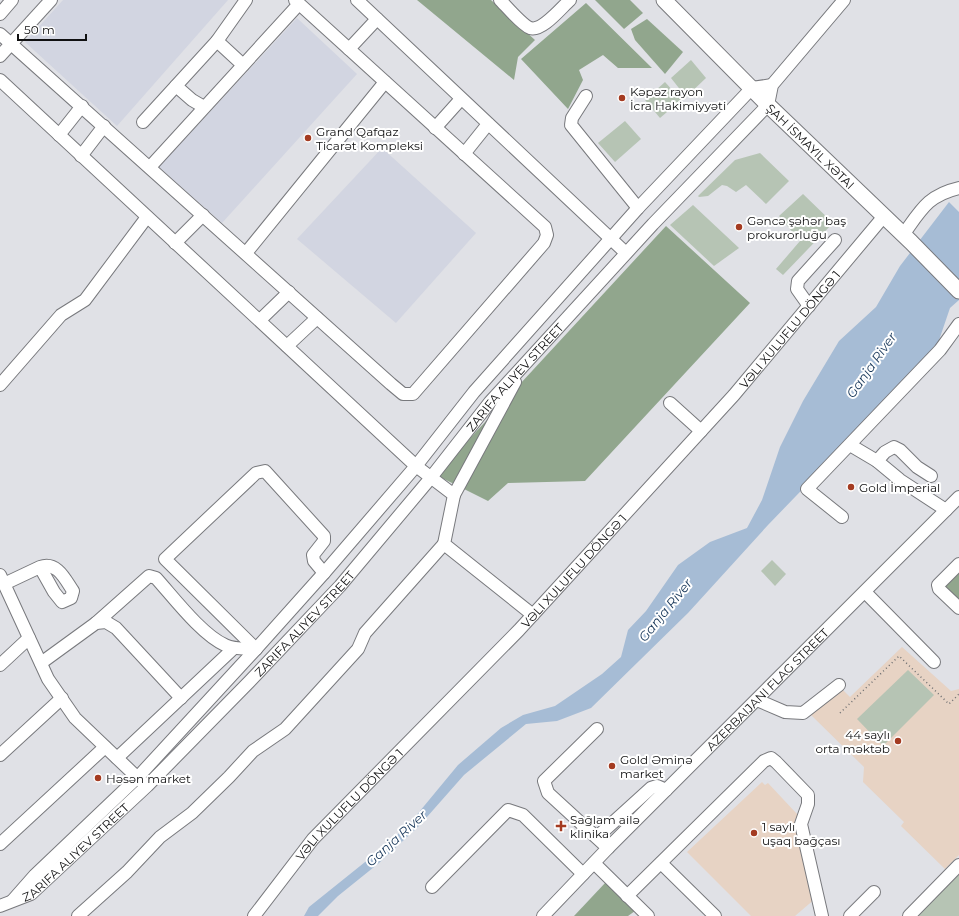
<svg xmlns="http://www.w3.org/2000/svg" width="959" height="916" font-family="Montserrat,sans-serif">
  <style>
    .built { fill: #d2d5e1 }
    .industrial { fill: #e7d3c4 }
    .green { fill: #b6c4b4 }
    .forest { fill: #91a68d }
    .water { fill: #a6bcd5 }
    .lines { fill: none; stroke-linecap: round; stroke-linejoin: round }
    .minor-casing { stroke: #78797d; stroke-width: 14 }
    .major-casing { stroke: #78797d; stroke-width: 17 }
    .path { stroke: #6e6f71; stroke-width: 1.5; stroke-dasharray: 1 3; stroke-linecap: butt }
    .minor { stroke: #fff; stroke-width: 12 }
    .major { stroke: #fff; stroke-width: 15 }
    .poi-dot { fill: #a43b21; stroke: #fff; stroke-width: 1.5 }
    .labels { text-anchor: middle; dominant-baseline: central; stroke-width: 4; stroke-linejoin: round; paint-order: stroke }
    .poi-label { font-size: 12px; fill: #101011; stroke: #fff; text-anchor: start }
    .street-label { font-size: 12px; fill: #101011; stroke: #fff }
    .water-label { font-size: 13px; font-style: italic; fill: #153558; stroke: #fff }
  </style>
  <rect width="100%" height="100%" fill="#e0e1e6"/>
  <!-- built -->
  <g class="built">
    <path d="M 63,0 L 228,0 L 117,126 L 25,42 Z"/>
    <path d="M 297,18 L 357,74 L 222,223 L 159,167 Z"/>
    <path d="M 382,148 L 476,233 L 396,323 L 297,239 Z"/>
  </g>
  <!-- industrial -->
  <g class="industrial">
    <path d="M 902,647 L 951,691 L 959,689 L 959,855 L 945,869 L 901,826 L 904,822 L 863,782 L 864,767 L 811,715 L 840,687 L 850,697 Z"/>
    <path d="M 762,782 L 765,785 L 768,783 L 797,814 L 816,898 L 795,916 L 751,916 L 687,852 Z"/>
  </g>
  <!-- green -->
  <g class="green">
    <path d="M 691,60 L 706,78 L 686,97 L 671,78 Z"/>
    <path d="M 665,82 L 681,100 L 660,118 L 645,100 Z"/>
    <path d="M 625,121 L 641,139 L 615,162 L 598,143 Z"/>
    <path d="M 760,153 L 789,181 L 766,204 L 746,185 L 736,192 L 727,186 L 722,185 L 708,196 L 699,197 L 698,196 L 735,160 Z"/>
    <path d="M 803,194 L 833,223 L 783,275 L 776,269 L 800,241 L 779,216 Z"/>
    <path d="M 693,205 L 739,248 L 714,266 L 670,225 Z"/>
    <path d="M 772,560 L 786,574 L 775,586 L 761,571 Z"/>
    <path d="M 908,670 L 934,695 L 883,746 L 857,719 Z"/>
    <path d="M 959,872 L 959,916 L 915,916 Z"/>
  </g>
  <!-- forest -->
  <g class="forest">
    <path d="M 417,0 L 491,0 L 535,40 L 518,57 L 514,80 Z"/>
    <path d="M 595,0 L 630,0 L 643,13 L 624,29 Z"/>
    <path d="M 586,3 L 652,68 L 618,68 L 603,55 L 579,70 L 583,80 L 568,109 L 521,59 Z"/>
    <path d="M 647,19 L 683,52 L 665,74 L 635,40 L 631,29 Z"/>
    <path d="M 666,226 L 750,303 L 585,481 L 508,483 L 488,501 L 436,475 Z"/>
    <path d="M 959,568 L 959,605 L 943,587 Z"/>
    <path d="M 606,882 L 635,911 L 628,916 L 574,916 Z"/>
  </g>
  <!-- water -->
  <path class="water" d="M 949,202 L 959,212 L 959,300 L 950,308 L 935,352 L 768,525 L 688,613 L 591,708 L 557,721 L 526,724 L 464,775 L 419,826 L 379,863 L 338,896 L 318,916 L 304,916 L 309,907 L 385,846 L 410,823 L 458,765 L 501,728 L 523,715 L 555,706 L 602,674 L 621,657 L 628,630 L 646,611 L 678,565 L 710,542 L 747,528 L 762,500 L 780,447 L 803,401 L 839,341 L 876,307 L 900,266 Z"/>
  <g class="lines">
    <!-- minor casing -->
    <g class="minor-casing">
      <g id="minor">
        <path d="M 357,0 L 626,253"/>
        <path d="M 500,0 C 506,6 522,25 530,28 C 542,32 561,8 570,0"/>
        <path d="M 0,14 L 12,0"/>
        <path d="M 0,34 L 391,384 L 403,394 L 413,394 L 544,243 L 547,235 L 545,227 L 295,0"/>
        <path d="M 217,41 L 243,65"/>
        <path d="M 349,49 L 377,19"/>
        <path d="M 0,56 L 51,0"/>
        <path d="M 0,80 L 416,466 L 454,495 L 444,544 L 533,615"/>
        <path d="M 176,86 L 192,100 L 204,107"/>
        <path d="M 586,96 L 572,118 L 571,125 L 638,208"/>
        <path d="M 143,122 L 217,41 L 246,0"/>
        <path d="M 435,128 L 461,99"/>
        <path d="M 59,135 L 82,106"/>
        <path d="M 464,154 L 488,124"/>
        <path d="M 81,156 L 104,126"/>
        <path d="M 150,167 L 299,4"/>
        <path d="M 903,235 C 921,210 928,195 959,188"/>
        <path d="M 175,243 L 203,215"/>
        <path d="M 246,253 L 385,82"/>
        <path d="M 809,306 L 797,289 L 798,281 L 835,240"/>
        <path d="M 260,320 L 289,292"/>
        <path d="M 287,346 L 317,318"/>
        <path d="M 0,385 L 61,315 L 85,300 L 147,217"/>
        <path d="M 670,403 L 701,431"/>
        <path d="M 850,445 L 877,461 L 900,480 L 946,510"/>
        <path d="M 877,461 L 885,452 L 894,447 L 900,450 L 917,467 L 931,476"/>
        <path d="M 454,495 L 515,382"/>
        <path d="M 842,517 L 807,489 L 940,350 L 959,324"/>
        <path d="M 959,564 L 938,585 L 939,589 L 959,608"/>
        <path d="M 0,575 L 48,679 L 75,718 L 142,782"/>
        <path d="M 4,584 L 40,567 C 57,561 65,579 73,591 L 71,598 L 62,602 L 54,592 L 40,567"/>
        <path d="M 865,592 L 934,662"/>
        <path d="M 96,623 L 149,576 L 156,578 C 174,598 202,635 225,645 C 235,650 246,648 256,649"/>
        <path d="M 256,649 L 165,559 L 256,473 L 265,471 L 324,536 L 324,541 L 313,555 L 314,561 L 324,573"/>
        <path d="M 41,663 L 96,623 L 106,622 L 116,628 L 181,698"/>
        <path d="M 0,665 L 29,638"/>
        <path d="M 757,700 L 785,712 L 803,713 L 839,685"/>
        <path d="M 597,729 L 544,781 L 548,793 L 608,848"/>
        <path d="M 0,755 L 62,698"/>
        <path d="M 117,758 L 234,648"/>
        <path d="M 597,837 L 651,788 L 657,786 L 666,790"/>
        <path d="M 0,844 L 105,747"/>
        <path d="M 594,863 L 648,916"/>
        <path d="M 661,863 L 715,916"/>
        <path d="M 432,887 L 508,810 L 523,815 L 583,874"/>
        <path d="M 627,896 L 764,761 L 771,758 L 776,762 L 808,795 L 808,804 L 801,824 L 822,916"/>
        <path d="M 13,900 L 35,875 L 138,777 L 256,649 L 324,573 L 416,466 L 474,392 L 638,208 L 752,88 L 772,85"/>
        <path id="s1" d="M 0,906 L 31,894 L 147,786 L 250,681 L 340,586 L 429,480 L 490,402 L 653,224 L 768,105 L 772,85 L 844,0"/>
        <path d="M 78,916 L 127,872 L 160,837 L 192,813 L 229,777 L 253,751 L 285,729 L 358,649 L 365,633 L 444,544"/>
        <path id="s2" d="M 254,916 L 313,839 L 519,630 L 734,395 L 884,216"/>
        <path id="s3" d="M 543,916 L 608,848 L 959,497"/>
        <path d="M 850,916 L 874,892"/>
        <path d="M 909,916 L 959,865"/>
      </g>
    </g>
    <!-- major casing -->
    <g class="major-casing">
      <g id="major">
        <path id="s4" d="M 664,0 L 768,105 L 911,242 L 959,291"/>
      </g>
    </g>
    <!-- path -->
    <path class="path" d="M 840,713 L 899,656 L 949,704 L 959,694"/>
    <!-- minor -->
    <use href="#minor" class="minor"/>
    <!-- major -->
    <use href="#major" class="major"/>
  </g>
  <!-- markers -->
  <g class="poi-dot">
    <circle cx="622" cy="98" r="4"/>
    <circle cx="308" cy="138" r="4"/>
    <circle cx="739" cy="227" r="4"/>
    <circle cx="851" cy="487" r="4"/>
    <circle cx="898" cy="741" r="4"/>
    <circle cx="612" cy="766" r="4"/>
    <circle cx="98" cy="778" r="4"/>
    <path d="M559 820h4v4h4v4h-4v4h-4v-4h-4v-4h4z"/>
    <circle cx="754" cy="833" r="4"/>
  </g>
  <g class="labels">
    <!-- poi labels -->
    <g class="poi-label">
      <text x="630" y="91">Kəpəz rayon<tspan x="630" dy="14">İcra Hakimiyyəti</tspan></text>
      <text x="316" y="131">Grand Qafqaz<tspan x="316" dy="14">Ticarət Kompleksi</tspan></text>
      <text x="747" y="220">Gəncə şəhər baş<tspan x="747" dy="14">prokurorluğu</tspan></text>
      <text x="859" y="487">Gold İmperial</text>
      <text x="890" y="734" text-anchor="end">44 saylı<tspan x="890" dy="14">orta məktəb</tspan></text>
      <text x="620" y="759">Gold Əminə<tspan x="620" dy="14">market</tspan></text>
      <text x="106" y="778">Həsən market</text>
      <text x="570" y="819">Sağlam ailə<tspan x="570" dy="14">klinika</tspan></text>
      <text x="762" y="826">1 saylı<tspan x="762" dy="14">uşaq bağçası</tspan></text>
    </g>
    <!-- street labels -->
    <g class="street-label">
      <text stroke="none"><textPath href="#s4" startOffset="207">ŞAH İSMAYIL XƏTAI</textPath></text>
      <text stroke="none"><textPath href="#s2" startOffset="795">VƏLI XULUFLU DÖNGƏ 1</textPath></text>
      <text stroke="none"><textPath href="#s1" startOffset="742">ZARIFA ALIYEV STREET</textPath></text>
      <text stroke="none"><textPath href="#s2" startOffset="471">VƏLI XULUFLU DÖNGƏ 1</textPath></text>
      <text stroke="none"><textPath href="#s1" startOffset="418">ZARIFA ALIYEV STREET</textPath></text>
      <text stroke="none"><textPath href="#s3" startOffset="319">AZERBAIJANI FLAG STREET</textPath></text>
      <text stroke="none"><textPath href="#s2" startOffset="147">VƏLI XULUFLU DÖNGƏ 1</textPath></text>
      <text stroke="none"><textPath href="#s1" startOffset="94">ZARIFA ALIYEV STREET</textPath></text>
    </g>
    <!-- water labels -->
    <g class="water-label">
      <text transform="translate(871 365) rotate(-55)">Ganja River</text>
      <text transform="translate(665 610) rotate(-51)">Ganja River</text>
      <text transform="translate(396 838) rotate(-42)">Ganja River</text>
    </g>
  </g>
  <!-- scale -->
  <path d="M18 34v6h68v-6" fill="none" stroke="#101011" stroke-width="2"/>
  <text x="24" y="34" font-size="12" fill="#101011" stroke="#ffffff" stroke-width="3" paint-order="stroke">50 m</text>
</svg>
